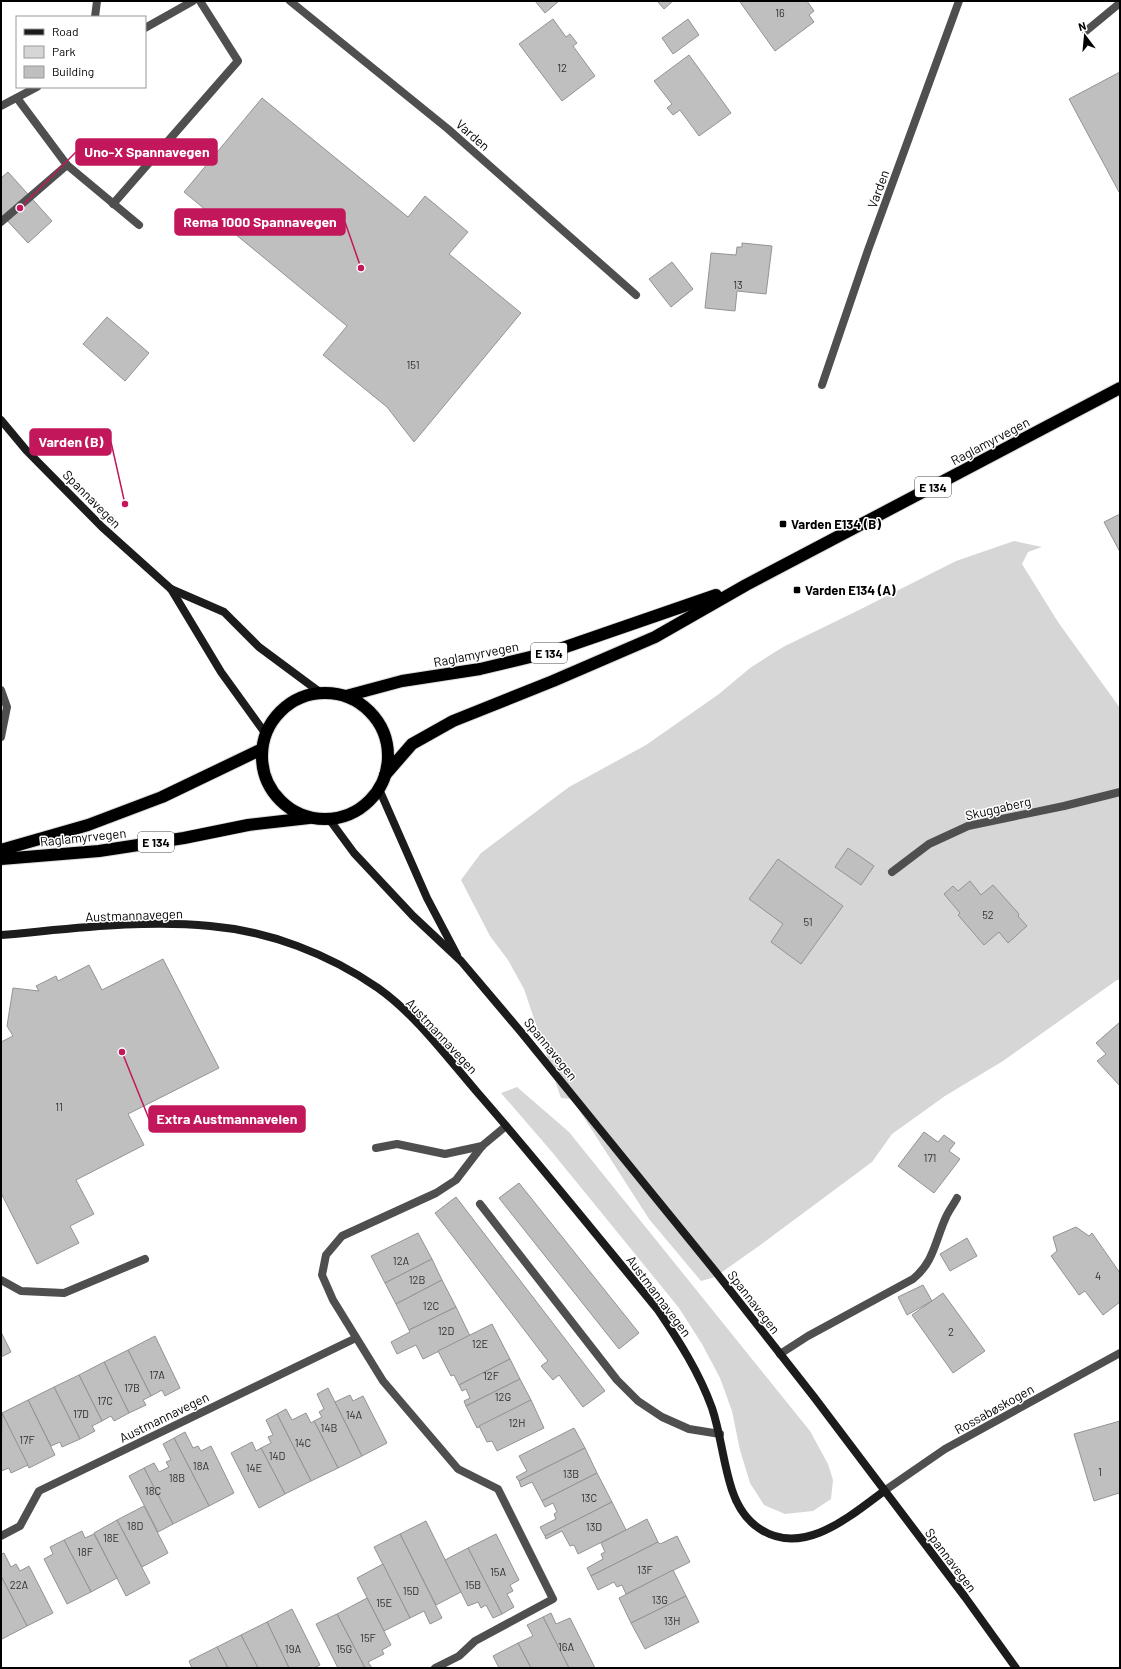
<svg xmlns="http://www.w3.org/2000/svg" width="1121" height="1669" font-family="Barlow,sans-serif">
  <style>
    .green { fill: #d6d6d6 }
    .building { fill: #bfbfbf; stroke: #939393 }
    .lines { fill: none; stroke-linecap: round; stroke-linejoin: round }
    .highway-casing { stroke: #dbdbdb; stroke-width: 14 }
    .lane { stroke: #4f4f4f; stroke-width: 8 }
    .street { stroke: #4f4f4f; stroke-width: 8 }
    .secondary { stroke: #1c1c1c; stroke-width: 8 }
    .highway { stroke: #000; stroke-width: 12 }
    .poi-dot { fill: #000; stroke: #fff; stroke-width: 1.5 }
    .labels { text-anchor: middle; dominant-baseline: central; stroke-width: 3; stroke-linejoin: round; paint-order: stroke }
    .number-label { font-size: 11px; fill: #303030 }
    .shield { fill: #fff; stroke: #4c4c4c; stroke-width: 1 }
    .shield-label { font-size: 12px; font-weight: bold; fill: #000 }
    .street-label { font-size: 13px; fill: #000; stroke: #fff }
    .poi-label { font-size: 13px; font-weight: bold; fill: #000; stroke: #fff; text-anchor: start }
    .leader { fill: none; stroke: #c2185b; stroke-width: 1.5 }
    .callout-dot { fill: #c2185b; stroke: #fff; stroke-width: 1.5 }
    .callout { fill: #c2185b; stroke: #c2185b; stroke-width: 1.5 }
    .callout-label { font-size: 14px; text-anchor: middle; font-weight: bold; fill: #fff }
  </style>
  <rect width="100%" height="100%" fill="#fff"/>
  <!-- green -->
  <g class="green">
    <path d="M 1014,541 L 1042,547 L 1028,552 L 1022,564 L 1058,622 L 1120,708 L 1120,980 L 1117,980 L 1003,1061 L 945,1096 L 892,1134 L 872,1162 L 759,1246 L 715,1277 L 701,1281 L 649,1219 L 572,1099 L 561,1098 L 524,989 L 508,960 L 490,936 L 461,880 L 481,853 L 569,787 L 646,745 L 719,694 L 750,668 L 783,647 L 861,609 L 956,561 Z"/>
    <path d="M 517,1087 L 569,1132 L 810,1431 L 828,1464 L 833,1480 L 831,1499 L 813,1511 L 785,1514 L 764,1505 L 750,1483 L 740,1450 L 732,1411 L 720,1378 L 702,1344 L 679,1308 L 552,1152 L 501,1093 Z"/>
  </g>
  <!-- building -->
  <g class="building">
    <path d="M 535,1 L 559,1 L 545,13 Z"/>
    <path d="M 657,1 L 673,1 L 664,9 Z"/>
    <path d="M 742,1 L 807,1 L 814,11 L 809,15 L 814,22 L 775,51 L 740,2 Z"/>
    <path d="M 553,19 L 566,37 L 570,34 L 577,43 L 573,46 L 595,76 L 562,101 L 519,44 Z"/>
    <path d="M 688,19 L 699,35 L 673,54 L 662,38 Z"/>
    <path d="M 689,55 L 731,113 L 699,136 L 680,110 L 673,115 L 667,108 L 672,104 L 654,81 Z"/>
    <path d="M 1120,72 L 1120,191 L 1119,192 L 1069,99 Z"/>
    <path d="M 262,98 L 408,217 L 425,196 L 468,232 L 449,254 L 521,313 L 414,442 L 387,407 L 323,355 L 347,326 L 184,192 Z"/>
    <path d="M 8,172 L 52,221 L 28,243 L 1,214 L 1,178 Z"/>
    <path d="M 742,243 L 772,246 L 766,294 L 737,291 L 735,311 L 705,308 L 711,253 L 736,255 L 737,247 L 742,247 Z"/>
    <path d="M 672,262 L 693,289 L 671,307 L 649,279 Z"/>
    <path d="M 107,317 L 149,353 L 125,381 L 83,344 Z"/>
    <path d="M 1120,514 L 1120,552 L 1104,522 Z"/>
    <path d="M 848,848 L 874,866 L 861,885 L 835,867 Z"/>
    <path d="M 778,859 L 843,906 L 801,964 L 771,942 L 783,924 L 749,899 Z"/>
    <path d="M 970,881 L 981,895 L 993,885 L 1019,914 L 1018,916 L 1027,926 L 1008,943 L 999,932 L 984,945 L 958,915 L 960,913 L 944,894 L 953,886 L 958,891 Z"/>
    <path d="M 163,959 L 219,1068 L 128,1114 L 144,1145 L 76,1180 L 94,1214 L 70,1226 L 79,1243 L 37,1264 L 1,1193 L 1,1042 L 13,1036 L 7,1026 L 13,988 L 39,991 L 36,986 L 56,976 L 58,981 L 89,965 L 102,990 Z"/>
    <path d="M 1120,1022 L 1120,1086 L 1097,1061 L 1106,1054 L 1096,1043 Z"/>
    <path d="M 924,1132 L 938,1142 L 944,1135 L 955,1143 L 949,1151 L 960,1159 L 934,1193 L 898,1166 Z"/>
    <path d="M 519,1183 L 639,1333 L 619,1349 L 499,1198 Z"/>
    <path d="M 456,1197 L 605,1391 L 583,1407 L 559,1375 L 553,1380 L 541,1366 L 548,1361 L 435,1213 Z"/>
    <path d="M 1076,1227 L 1089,1236 L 1092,1233 L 1120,1273 L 1120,1302 L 1103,1315 L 1085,1291 L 1079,1295 L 1051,1256 L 1057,1251 L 1053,1237 Z"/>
    <path d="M 418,1233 L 432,1259 L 385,1283 L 371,1256 Z"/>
    <path d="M 967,1238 L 977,1256 L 950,1271 L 940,1254 Z"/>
    <path d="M 432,1259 L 442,1280 L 396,1304 L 385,1283 Z"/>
    <path d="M 442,1280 L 456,1307 L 409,1330 L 396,1304 Z"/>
    <path d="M 923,1285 L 932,1301 L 907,1315 L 898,1297 Z"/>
    <path d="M 943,1293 L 985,1351 L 953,1373 L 912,1315 Z"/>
    <path d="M 456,1307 L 470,1336 L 423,1359 L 416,1345 L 397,1354 L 391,1342 L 410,1332 L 409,1330 Z"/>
    <path d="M 492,1324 L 510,1359 L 459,1385 L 454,1375 L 451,1376 L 438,1351 Z"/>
    <path d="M 1,1332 L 11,1352 L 1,1357 Z"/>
    <path d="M 155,1336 L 180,1388 L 165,1396 L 162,1390 L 151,1396 L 128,1350 Z"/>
    <path d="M 128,1350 L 151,1396 L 143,1400 L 146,1405 L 129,1413 L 104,1362 Z"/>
    <path d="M 510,1359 L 520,1379 L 466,1406 L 464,1401 L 470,1398 L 466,1389 L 462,1391 L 459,1385 Z"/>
    <path d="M 104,1362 L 129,1413 L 114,1421 L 111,1416 L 102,1421 L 79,1375 Z"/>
    <path d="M 79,1375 L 102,1421 L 92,1426 L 95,1431 L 80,1439 L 54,1387 Z"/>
    <path d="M 520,1379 L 531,1400 L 477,1428 L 466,1406 Z"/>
    <path d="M 54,1387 L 80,1439 L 62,1447 L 60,1442 L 51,1446 L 28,1400 Z"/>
    <path d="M 328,1388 L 362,1456 L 338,1468 L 314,1421 L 322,1417 L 319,1412 L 324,1409 L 317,1394 Z"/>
    <path d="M 350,1395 L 353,1401 L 363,1396 L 387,1443 L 362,1456 L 335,1402 Z"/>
    <path d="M 28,1400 L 55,1455 L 29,1468 L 2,1413 Z"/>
    <path d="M 531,1400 L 544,1428 L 497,1451 L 492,1441 L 487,1442 L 479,1426 Z"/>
    <path d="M 286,1409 L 292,1420 L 306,1413 L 311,1423 L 314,1421 L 338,1468 L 311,1481 L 277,1414 Z"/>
    <path d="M 2,1413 L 28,1465 L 11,1473 L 9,1468 L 1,1471 Z"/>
    <path d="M 277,1414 L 311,1481 L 285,1494 L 261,1448 L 271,1443 L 268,1437 L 273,1435 L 266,1420 Z"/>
    <path d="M 1120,1421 L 1120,1497 L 1119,1493 L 1094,1501 L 1074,1434 Z"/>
    <path d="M 574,1428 L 585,1448 L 519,1481 L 516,1477 L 527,1471 L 519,1456 Z"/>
    <path d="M 185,1432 L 193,1448 L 198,1446 L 201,1451 L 211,1446 L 234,1493 L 209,1506 L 174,1438 Z"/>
    <path d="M 174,1438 L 209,1506 L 173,1524 L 144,1468 L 154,1463 L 159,1472 L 169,1467 L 166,1462 L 171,1460 L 163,1444 Z"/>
    <path d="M 252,1442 L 256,1451 L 261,1448 L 285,1494 L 259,1508 L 231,1453 Z"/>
    <path d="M 585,1448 L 597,1473 L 542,1501 L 532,1482 L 521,1487 L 519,1481 Z"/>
    <path d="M 144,1468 L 173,1524 L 158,1532 L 129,1476 Z"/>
    <path d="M 597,1473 L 612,1502 L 545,1536 L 540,1527 L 556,1519 L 554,1514 L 557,1512 L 553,1503 L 545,1507 L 542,1501 Z"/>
    <path d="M 612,1502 L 626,1530 L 578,1554 L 574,1545 L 570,1546 L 562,1531 L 546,1539 L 545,1536 Z"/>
    <path d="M 144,1506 L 168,1553 L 142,1567 L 117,1520 Z"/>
    <path d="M 647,1519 L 658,1542 L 591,1576 L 587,1568 L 603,1559 L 601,1554 L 605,1552 L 601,1543 Z"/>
    <path d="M 117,1520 L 150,1583 L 126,1596 L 94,1533 Z"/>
    <path d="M 426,1521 L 461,1592 L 436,1605 L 400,1534 Z"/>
    <path d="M 82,1531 L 85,1538 L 94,1534 L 117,1578 L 91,1592 L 64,1540 Z"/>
    <path d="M 400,1534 L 442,1618 L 430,1624 L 424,1611 L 410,1618 L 374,1547 Z"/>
    <path d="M 496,1534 L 519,1580 L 510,1585 L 513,1591 L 507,1594 L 514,1607 L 502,1614 L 468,1548 Z"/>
    <path d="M 677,1536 L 690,1562 L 626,1594 L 622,1585 L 617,1587 L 614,1582 L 598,1590 L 591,1576 L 658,1542 L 660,1544 Z"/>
    <path d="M 64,1540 L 91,1592 L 67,1604 L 44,1559 L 53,1554 L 50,1547 Z"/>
    <path d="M 468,1548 L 502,1614 L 493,1618 L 486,1605 L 481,1608 L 478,1602 L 468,1606 L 445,1560 Z"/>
    <path d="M 4,1553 L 11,1567 L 16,1564 L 20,1571 L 29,1566 L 53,1613 L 27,1626 L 1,1576 L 1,1554 Z"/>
    <path d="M 383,1564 L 410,1618 L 384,1631 L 357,1578 Z"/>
    <path d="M 673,1570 L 686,1596 L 631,1623 L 619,1598 Z"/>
    <path d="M 1,1576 L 27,1626 L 2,1639 L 1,1637 Z"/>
    <path d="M 686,1596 L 699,1622 L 645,1649 L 631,1623 Z"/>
    <path d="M 367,1598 L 391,1645 L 382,1650 L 384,1654 L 368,1662 L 372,1668 L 365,1668 L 337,1614 Z"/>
    <path d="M 292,1609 L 320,1665 L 314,1668 L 289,1668 L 267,1622 Z"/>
    <path d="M 551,1613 L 556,1624 L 570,1618 L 595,1668 L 569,1668 L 543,1617 Z"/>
    <path d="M 337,1614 L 365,1668 L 338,1668 L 316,1624 Z"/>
    <path d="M 543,1617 L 569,1668 L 531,1668 L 518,1643 L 533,1636 L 527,1625 Z"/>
    <path d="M 267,1622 L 289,1668 L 258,1668 L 241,1635 Z"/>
    <path d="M 241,1635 L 258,1668 L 228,1668 L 217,1647 Z"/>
    <path d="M 518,1643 L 531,1668 L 499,1668 L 493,1656 Z"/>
    <path d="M 217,1647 L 228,1668 L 192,1668 L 189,1661 Z"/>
  </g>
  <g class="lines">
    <!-- highway casing -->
    <g class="highway-casing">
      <g id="highway">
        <circle cx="325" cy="756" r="63"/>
        <path d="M 346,696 L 402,681 L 480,669 L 551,652 L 716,595"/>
        <path d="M 385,775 L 412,744 L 453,721 L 553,681 L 655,637 L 746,585 L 1120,388"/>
        <path d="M 1,850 L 88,825 L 162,797 L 262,749"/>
        <path d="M 1,859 L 99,851 L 184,838 L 248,825 L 309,818"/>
      </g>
    </g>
    <!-- lane -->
    <g class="lane">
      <path d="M 95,17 L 97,1"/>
      <path d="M 1086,31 L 1120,3"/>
      <path d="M 17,98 L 67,165 L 139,225"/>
      <path d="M 113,204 L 238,61 L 200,1"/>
      <path d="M 1,222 L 67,165"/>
      <path d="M 1,690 L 7,707 L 1,737"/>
      <path d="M 376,1148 L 397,1144 L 445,1154 L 482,1146"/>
      <path d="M 480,1204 L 617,1380 L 638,1401 L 662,1417 L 689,1429 L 720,1434"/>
      <path d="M 1,1280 L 21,1291 L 64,1293 L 145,1259"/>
      <path d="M 780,1354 L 808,1336 L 913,1279 C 934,1262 935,1241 946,1217 C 949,1210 954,1204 957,1198"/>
    </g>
    <!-- street -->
    <g class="street">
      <path d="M 290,1 L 448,129 L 636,295"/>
      <path d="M 145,28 L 193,1"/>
      <path d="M 1,106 L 37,87"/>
      <path d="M 822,385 L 868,250 L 959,1"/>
      <path d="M 892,872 L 929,844 L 968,826 L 1064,806 L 1120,792"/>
      <path d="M 884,1491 L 945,1449 L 1120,1353"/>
      <path d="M 1,1536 L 20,1526 L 39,1491 L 356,1338"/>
      <path d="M 435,1668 L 459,1656 L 475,1641 L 553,1599 L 498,1489 L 458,1469 L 383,1381 L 333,1300 L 322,1275 L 326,1255 L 342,1236 L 436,1193 L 456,1180 L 482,1146 L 506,1126"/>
    </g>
    <!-- secondary -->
    <g class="secondary">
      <path d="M 1,420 L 26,450 L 102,527 L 171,589 L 221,672 L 265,733"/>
      <path d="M 171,589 L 224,612 L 259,647 L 321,693"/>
      <path d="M 379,789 L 427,898 L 457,955"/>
      <path d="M 329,819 L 354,853 L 413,916 L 461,961 L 521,1032 L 715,1271 L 814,1397 L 965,1597 L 1016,1668"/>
      <path d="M 1,935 C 70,929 141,919 210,926 C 269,931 329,954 378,988 C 416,1015 446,1056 477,1092 C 539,1163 598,1237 658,1310 C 679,1341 699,1372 712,1408 C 721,1435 723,1463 732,1490 C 737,1505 746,1520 760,1529 C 803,1557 849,1517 884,1491"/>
    </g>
    <!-- highway -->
    <use href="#highway" class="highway"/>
  </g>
  <!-- markers -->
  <g class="poi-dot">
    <rect x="779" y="520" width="8" height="8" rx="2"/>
    <rect x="793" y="586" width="8" height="8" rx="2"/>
  </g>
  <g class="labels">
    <!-- number labels -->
    <g class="number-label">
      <text x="780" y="12">16</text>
      <text x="562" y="67">12</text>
      <text x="738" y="284">13</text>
      <text x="413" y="364">151</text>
      <text x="988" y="914">52</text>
      <text x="808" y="921">51</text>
      <text x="59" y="1106">11</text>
      <text x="930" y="1157">171</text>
      <text x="401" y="1260">12A</text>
      <text x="1098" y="1275">4</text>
      <text x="417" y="1279">12B</text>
      <text x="431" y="1305">12C</text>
      <text x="446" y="1330">12D</text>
      <text x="951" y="1331">2</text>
      <text x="480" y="1343">12E</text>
      <text x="157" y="1374">17A</text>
      <text x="491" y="1375">12F</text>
      <text x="132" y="1387">17B</text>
      <text x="503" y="1396">12G</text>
      <text x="105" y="1400">17C</text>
      <text x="81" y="1413">17D</text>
      <text x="354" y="1414">14A</text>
      <text x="517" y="1422">12H</text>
      <text x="329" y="1427">14B</text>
      <text x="27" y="1439">17F</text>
      <text x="303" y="1442">14C</text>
      <text x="277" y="1455">14D</text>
      <text x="201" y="1465">18A</text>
      <text x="254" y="1467">14E</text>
      <text x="1100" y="1471">1</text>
      <text x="571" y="1473">13B</text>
      <text x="177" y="1477">18B</text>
      <text x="153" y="1490">18C</text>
      <text x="589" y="1497">13C</text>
      <text x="135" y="1525">18D</text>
      <text x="594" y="1526">13D</text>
      <text x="111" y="1537">18E</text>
      <text x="85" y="1551">18F</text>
      <text x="645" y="1569">13F</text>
      <text x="498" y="1571">15A</text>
      <text x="19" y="1584">22A</text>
      <text x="473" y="1584">15B</text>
      <text x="411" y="1590">15D</text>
      <text x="660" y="1599">13G</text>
      <text x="384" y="1602">15E</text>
      <text x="672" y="1620">13H</text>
      <text x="368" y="1637">15F</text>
      <text x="566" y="1646">16A</text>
      <text x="293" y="1648">19A</text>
      <text x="344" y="1648">15G</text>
    </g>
    <!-- shield labels -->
    <g class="shield">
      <rect x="915" y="477" width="36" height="20" rx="3"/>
      <rect x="531" y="643" width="36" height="20" rx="3"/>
      <rect x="138" y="832" width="36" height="20" rx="3"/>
    </g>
    <g class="shield-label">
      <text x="933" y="487">E 134</text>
      <text x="549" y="653">E 134</text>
      <text x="156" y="842">E 134</text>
    </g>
    <!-- street labels -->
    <g class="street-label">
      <text transform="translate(473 135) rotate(41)">Varden</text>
      <text transform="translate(878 189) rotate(-70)">Varden</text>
      <text transform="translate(990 441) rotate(-28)">Raglamyrvegen</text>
      <text transform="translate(92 499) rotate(45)">Spannavegen</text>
      <text transform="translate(476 654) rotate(-11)">Raglamyrvegen</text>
      <text transform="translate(998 808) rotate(-13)">Skuggaberg</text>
      <text transform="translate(83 837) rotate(-6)">Raglamyrvegen</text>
      <text transform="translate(134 915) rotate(-2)">Austmannavegen</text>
      <text transform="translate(442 1036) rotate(47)">Austmannavegen</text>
      <text transform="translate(551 1049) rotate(51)">Spannavegen</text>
      <text transform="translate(659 1296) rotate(53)">Austmannavegen</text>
      <text transform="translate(754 1302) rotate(52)">Spannavegen</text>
      <text transform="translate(994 1409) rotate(-29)">Rossabøskogen</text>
      <text transform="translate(164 1417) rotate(-26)">Austmannavegen</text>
      <text transform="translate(951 1560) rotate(53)">Spannavegen</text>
    </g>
    <!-- poi labels -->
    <g class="poi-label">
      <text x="791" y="524">Varden E134 (B)</text>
      <text x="805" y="590">Varden E134 (A)</text>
    </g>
  </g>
  <!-- callouts -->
  <path class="leader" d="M20 208L76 152M361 268L345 222M125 504L111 442M122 1052L149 1119"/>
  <g class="callout-dot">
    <circle cx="20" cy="208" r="4"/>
    <circle cx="361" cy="268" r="4"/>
    <circle cx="125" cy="504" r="4"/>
    <circle cx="122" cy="1052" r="4"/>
  </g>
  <g class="callout">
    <rect x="76" y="139" width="141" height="26" rx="4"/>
    <rect x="175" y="209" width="170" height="26" rx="4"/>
    <rect x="30" y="429" width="81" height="26" rx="4"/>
    <rect x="149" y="1106" width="156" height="26" rx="4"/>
  </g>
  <g class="callout-label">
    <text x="147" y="157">Uno-X Spannavegen</text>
    <text x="260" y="227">Rema 1000 Spannavegen</text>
    <text x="71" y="447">Varden (B)</text>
    <text x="227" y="1124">Extra Austmannaveien</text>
  </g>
  <!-- border -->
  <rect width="1121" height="1669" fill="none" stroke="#000000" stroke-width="4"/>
  <!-- legend -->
  <rect x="16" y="16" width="130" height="72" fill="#ffffff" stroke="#999999"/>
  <rect x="24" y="29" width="20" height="6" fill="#1c1c1c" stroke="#999999"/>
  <text x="52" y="36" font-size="12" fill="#000000">Road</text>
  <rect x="24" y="46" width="20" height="12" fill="#d6d6d6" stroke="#999999"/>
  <text x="52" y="56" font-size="12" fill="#000000">Park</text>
  <rect x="24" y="66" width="20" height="12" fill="#bfbfbf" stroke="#999999"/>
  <text x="52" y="76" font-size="12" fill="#000000">Building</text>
  <!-- north arrow -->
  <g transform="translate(1085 36) rotate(344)" stroke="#ffffff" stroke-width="3" paint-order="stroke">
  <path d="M0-3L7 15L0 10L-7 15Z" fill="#000000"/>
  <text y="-6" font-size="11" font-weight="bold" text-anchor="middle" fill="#000000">N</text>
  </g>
</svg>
